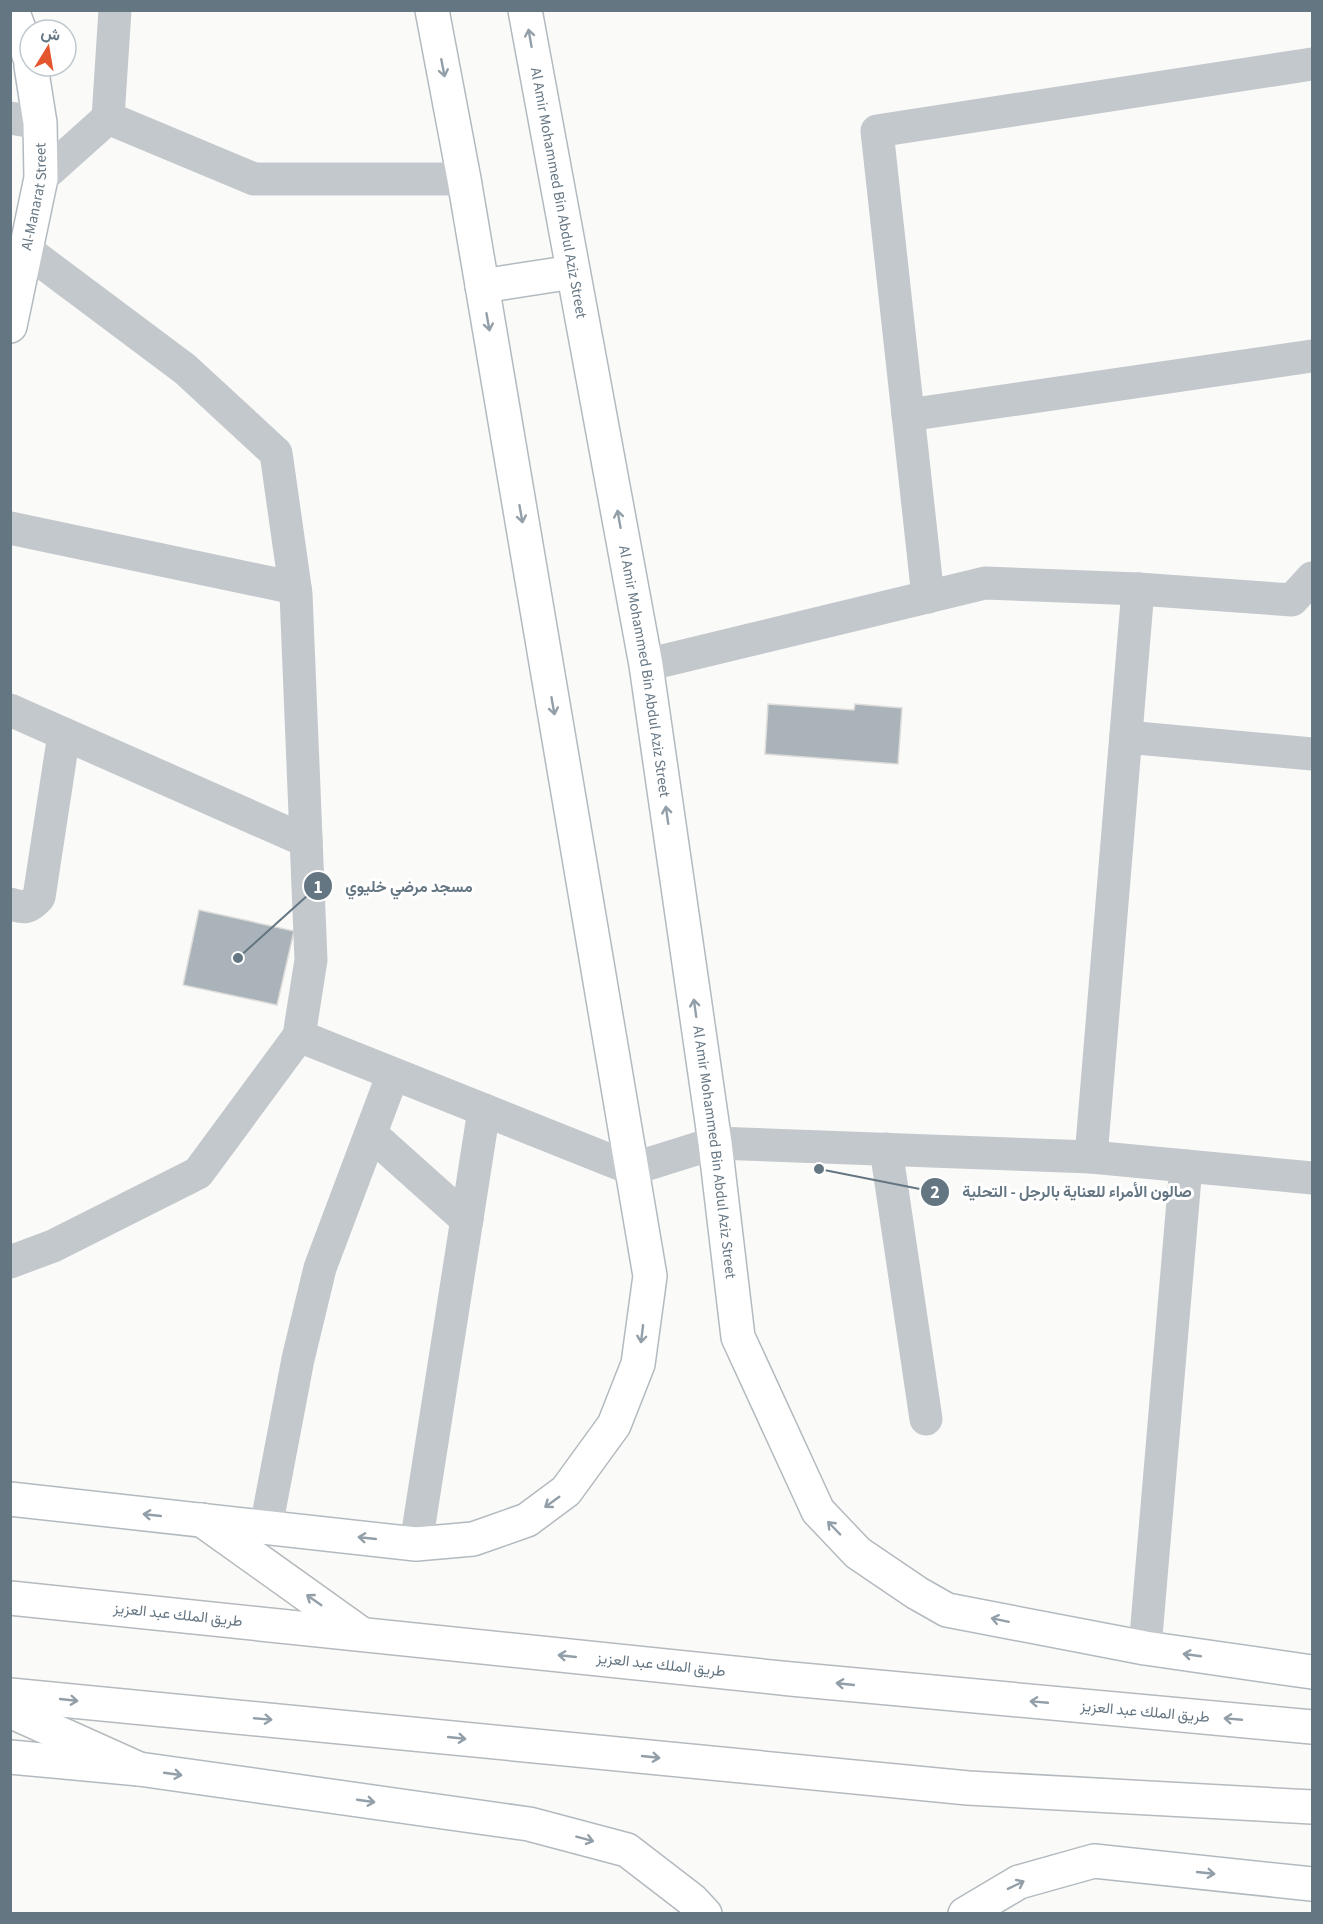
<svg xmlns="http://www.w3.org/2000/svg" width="1323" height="1924" font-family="'Source Sans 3',Vazirmatn,sans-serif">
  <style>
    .building { fill: #aab3b9; stroke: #dcdcda; stroke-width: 1.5 }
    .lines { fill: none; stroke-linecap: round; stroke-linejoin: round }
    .secondary-casing { stroke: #b3babf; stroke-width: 36 }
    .primary-casing { stroke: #b5babe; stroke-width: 36 }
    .street { stroke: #c3c8cc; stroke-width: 33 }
    .secondary { stroke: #fff; stroke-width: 33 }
    .primary { stroke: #fff; stroke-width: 33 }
    .oneway { stroke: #939fa8 }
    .labels { text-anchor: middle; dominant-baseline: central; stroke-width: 6; stroke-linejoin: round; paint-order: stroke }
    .street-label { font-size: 15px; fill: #657683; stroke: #fff }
    .leader { fill: none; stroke: #657683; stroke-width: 2 }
    .callout-dot { fill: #657683; stroke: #fff; stroke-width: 2 }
    .mark-label { font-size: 18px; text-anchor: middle; font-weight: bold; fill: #fff }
    .callout-label { font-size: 16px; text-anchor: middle; font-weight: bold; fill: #657683; stroke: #fff; stroke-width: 6; stroke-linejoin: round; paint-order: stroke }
  </style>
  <rect width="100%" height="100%" fill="#fafaf8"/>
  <!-- building -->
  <g class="building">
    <path d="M 768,704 L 854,710 L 855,704 L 902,708 L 898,764 L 765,754 Z"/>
    <path d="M 199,910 L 294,931 L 277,1005 L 183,985 Z"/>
  </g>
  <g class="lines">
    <!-- secondary casing -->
    <g class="secondary-casing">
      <g id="secondary">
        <path d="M 12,10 L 30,58"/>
        <path id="s1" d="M 525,10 L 646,665 L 715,1143 L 738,1337 L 818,1511 L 858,1553 L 917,1593 L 947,1610 L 1145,1648 L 1312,1672"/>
        <path d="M 482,286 L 573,272"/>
        <path id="s2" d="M 10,326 L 41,178 L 40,123 L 31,66"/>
        <path d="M 10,1499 L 416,1544 L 473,1539 L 527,1520 L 566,1491 L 614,1425 L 638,1364 L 650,1276 L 464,179 L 432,10"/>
        <path d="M 10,1757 L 139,1769 L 529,1824 L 627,1850 L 692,1900 L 705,1914"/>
        <path d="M 965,1914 L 1019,1882 L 1094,1861 L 1312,1884"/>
      </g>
    </g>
    <!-- primary casing -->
    <g class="primary-casing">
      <g id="primary">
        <path d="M 202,1520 L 360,1633"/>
        <path d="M 10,1598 L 791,1679 L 1312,1727"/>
        <path d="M 10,1695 L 968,1788 L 1312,1807"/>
        <path d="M 10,1711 L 139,1769"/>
      </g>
    </g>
    <!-- street -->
    <g class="street">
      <path d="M 10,118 L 40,123"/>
      <path d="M 108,118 L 254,179 L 464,179"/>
      <path d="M 41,178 L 108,118 L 115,10"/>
      <path d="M 908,415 L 1312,356"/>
      <path d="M 10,528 L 295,588"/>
      <path d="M 928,597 L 877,131 L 1312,64"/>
      <path d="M 646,665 L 985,583 L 1138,589 L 1292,600 L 1312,578"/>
      <path d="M 10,710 L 306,841"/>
      <path d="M 1126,737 L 1312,754"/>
      <path d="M 10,904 C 25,908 28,909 39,897 L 64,734"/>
      <path d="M 299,1036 L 632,1169 L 715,1143 L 1091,1157 L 1312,1178"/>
      <path d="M 371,1134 L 467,1220"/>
      <path d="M 886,1149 L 926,1419"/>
      <path d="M 1091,1157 L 1138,589"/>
      <path d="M 10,1262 L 53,1246 L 198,1173 L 299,1036 L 311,960 L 296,594 L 276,453 L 185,369 L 26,250"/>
      <path d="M 266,1527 L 298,1359 L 320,1268 L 393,1074"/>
      <path d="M 416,1544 L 484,1110"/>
      <path d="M 1145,1648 L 1186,1166"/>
    </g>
    <!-- secondary -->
    <use href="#secondary" class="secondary"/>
    <!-- primary -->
    <use href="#primary" class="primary"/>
  </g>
  <!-- one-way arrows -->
  <defs><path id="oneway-shaft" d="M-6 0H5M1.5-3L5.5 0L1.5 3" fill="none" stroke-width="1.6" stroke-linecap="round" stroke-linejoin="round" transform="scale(1.5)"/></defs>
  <g class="oneway">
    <use href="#oneway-shaft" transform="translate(530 38) rotate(-100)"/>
    <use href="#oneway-shaft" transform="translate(443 68) rotate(79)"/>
    <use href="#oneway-shaft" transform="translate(488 322) rotate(80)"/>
    <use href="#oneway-shaft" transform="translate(521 514) rotate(80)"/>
    <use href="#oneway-shaft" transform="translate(619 519) rotate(-100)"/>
    <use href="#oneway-shaft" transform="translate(553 706) rotate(80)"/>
    <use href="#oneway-shaft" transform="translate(667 815) rotate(-98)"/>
    <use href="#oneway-shaft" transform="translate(695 1008) rotate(-98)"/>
    <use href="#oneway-shaft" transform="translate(642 1334) rotate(97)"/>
    <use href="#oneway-shaft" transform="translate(552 1502) rotate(144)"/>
    <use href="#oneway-shaft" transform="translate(152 1515) rotate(-174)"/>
    <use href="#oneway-shaft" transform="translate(834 1528) rotate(-134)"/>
    <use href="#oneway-shaft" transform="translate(367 1538) rotate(-174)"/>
    <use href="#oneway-shaft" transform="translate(314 1600) rotate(-145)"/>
    <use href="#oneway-shaft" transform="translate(1000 1620) rotate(-168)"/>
    <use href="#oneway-shaft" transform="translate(1192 1655) rotate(-172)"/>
    <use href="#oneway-shaft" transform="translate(567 1656) rotate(-174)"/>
    <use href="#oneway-shaft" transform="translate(845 1684) rotate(-174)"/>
    <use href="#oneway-shaft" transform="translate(69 1700) rotate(6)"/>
    <use href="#oneway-shaft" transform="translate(1039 1702) rotate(-175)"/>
    <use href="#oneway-shaft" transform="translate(263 1719) rotate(5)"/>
    <use href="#oneway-shaft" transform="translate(1233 1719) rotate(-175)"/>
    <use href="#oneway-shaft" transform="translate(457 1738) rotate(6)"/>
    <use href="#oneway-shaft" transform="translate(651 1757) rotate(6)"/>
    <use href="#oneway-shaft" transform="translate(173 1774) rotate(8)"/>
    <use href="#oneway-shaft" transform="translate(366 1801) rotate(8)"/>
    <use href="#oneway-shaft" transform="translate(585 1839) rotate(15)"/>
    <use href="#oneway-shaft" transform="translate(1206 1873) rotate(6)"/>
    <use href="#oneway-shaft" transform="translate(1016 1885) rotate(-26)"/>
  </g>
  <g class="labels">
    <!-- street labels -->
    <g class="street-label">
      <text stroke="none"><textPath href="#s1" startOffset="186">Al Amir Mohammed Bin Abdul Aziz Street</textPath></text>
      <text stroke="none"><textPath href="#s2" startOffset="132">Al-Manarat Street</textPath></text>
      <text stroke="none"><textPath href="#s1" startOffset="672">Al Amir Mohammed Bin Abdul Aziz Street</textPath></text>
      <text stroke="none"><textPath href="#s1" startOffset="1158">Al Amir Mohammed Bin Abdul Aziz Street</textPath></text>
      <text transform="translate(178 1615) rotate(6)">طريق الملك عبد العزيز</text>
      <text transform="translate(661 1665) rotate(6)">طريق الملك عبد العزيز</text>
      <text transform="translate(1145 1712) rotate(5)">طريق الملك عبد العزيز</text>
    </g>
  </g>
  <!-- callouts -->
  <path class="leader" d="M238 958L318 886M819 1169L935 1192"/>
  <g class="callout-dot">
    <circle cx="238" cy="958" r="6"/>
    <circle cx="819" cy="1169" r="6"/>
    <circle cx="318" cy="886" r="15"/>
    <circle cx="935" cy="1192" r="15"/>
  </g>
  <g class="mark-label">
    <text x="318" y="893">1</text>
    <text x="935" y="1198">2</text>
  </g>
  <g class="callout-label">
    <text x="409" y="892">مسجد مرضي خليوي</text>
    <text x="1077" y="1197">صالون الأمراء للعناية بالرجل - التحلية</text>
  </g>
  <!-- border -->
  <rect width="1323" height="1924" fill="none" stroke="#657683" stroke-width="24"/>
  <!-- north arrow -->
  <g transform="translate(48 48) rotate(11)"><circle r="28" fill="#ffffff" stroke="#c1c8cd" stroke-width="1.5"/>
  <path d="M0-4.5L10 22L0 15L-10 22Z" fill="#e4572e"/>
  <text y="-9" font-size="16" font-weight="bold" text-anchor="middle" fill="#657683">ش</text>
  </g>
</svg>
